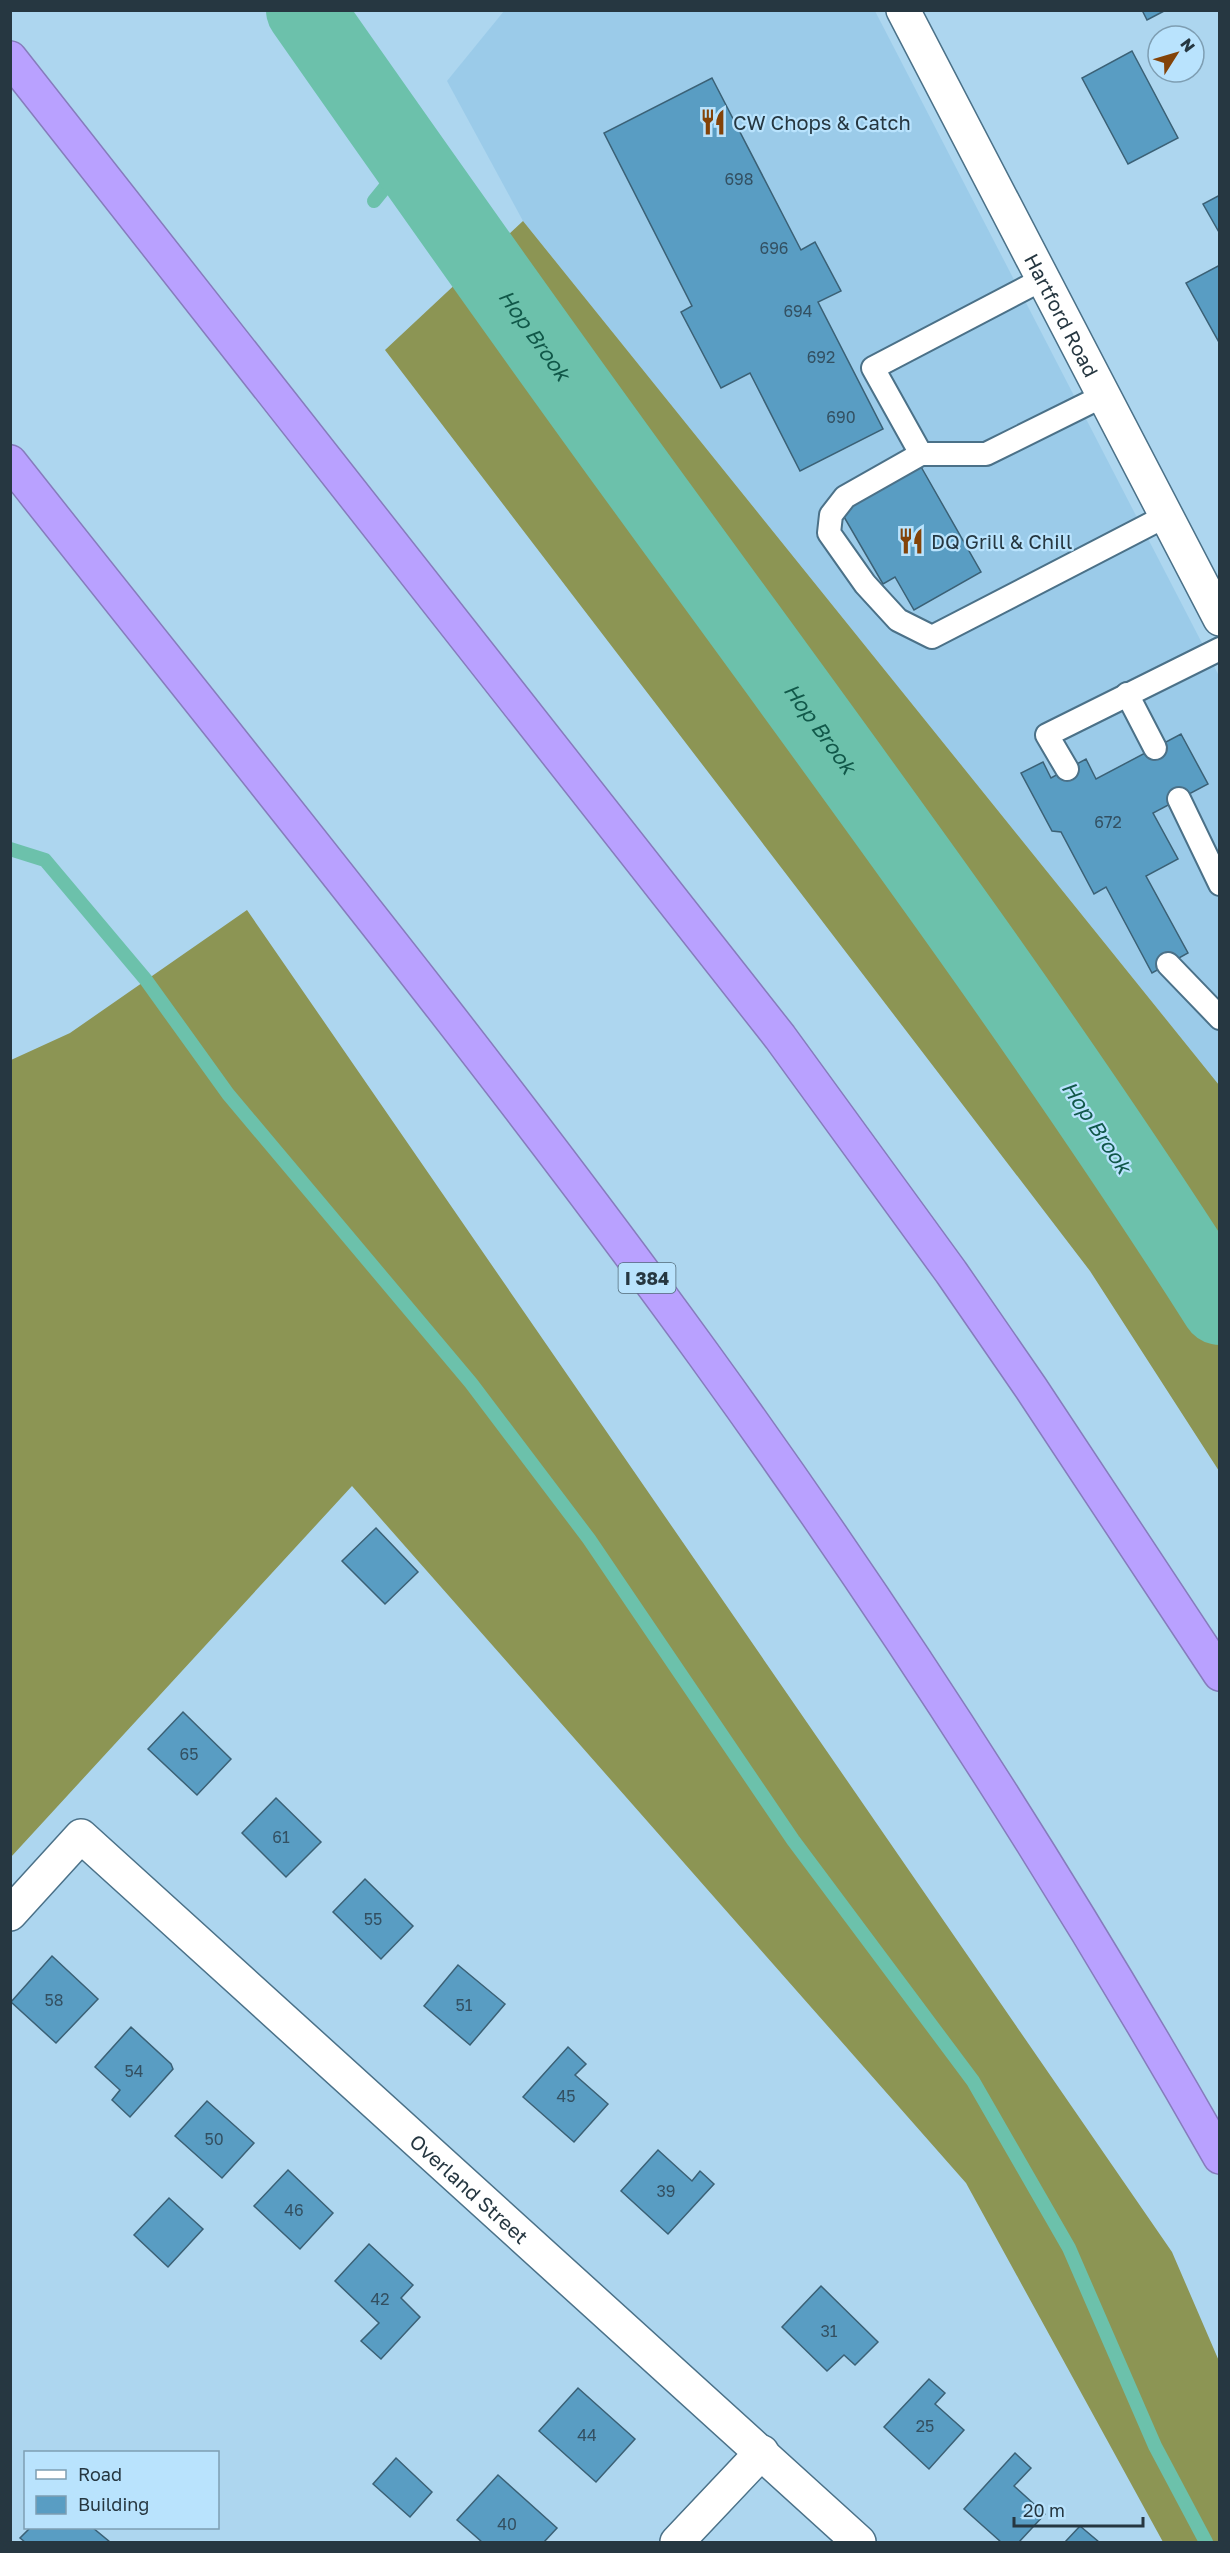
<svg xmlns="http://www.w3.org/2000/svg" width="1230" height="2553" font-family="'Golos Text',sans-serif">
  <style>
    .built { fill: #9bcbe9 }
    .forest { fill: #8c9554 }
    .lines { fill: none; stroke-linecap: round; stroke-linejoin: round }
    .stream { stroke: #6cc1ab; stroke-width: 14 }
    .river { stroke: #6cc1ab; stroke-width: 78 }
    .building { fill: #599dc3; stroke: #3b6176; stroke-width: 1.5 }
    .lane-casing { stroke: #4b7188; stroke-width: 26 }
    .street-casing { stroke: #4b7188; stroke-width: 36 }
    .secondary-casing { stroke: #4b7188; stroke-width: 36 }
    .highway-casing { stroke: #867cbc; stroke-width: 36 }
    .lane { stroke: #fff; stroke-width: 22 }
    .street { stroke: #fff; stroke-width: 33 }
    .secondary { stroke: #fff; stroke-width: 33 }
    .highway { stroke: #b9a1ff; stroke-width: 33 }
    .labels { text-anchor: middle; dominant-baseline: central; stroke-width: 4.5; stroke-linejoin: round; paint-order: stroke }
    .number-label { font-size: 16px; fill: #335062 }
    .shield { fill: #b9e3fd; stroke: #526b79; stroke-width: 1.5 }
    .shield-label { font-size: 18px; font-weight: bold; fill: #263741 }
    .poi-label { font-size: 20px; fill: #263741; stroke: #b9e3fd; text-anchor: start }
    .street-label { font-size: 20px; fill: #263741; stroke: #b9e3fd }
    .water-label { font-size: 21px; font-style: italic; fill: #115849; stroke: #b9e3fd }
  </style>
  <rect width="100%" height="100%" fill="#add6ef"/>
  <!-- built -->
  <path class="built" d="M 504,11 L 875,11 L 1219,676 L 1219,1085 L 523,221 L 447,81 Z"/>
  <!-- forest -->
  <g class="forest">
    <path d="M 523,221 L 1219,1085 L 1219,1471 L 1090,1271 L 385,350 Z"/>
    <path d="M 247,910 L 1172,2252 L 1219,2361 L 1219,2542 L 1163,2542 L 966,2183 L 352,1486 L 11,1857 L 11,1060 L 70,1033 Z"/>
  </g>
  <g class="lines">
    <!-- stream -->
    <g class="stream">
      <path d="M 374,201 L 409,158"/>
      <path d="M 10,849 L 45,860 L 146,980 L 228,1094 L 471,1383 L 589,1539 L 793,1840 L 973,2081 L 1069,2248 L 1155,2446 L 1206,2542"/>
    </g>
    <!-- river -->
    <path class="river" id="s1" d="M 305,10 C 433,193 562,375 694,555 C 874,802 1056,1048 1220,1306"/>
  </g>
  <!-- building -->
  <g class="building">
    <path d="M 1142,10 L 1166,10 L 1147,20 Z"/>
    <path d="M 1132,51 L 1178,138 L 1128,164 L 1082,78 Z"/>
    <path d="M 712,78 L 801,250 L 815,242 L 841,291 L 818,302 L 883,429 L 800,471 L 750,373 L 721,388 L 681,312 L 692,306 L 604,133 Z"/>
    <path d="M 1220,195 L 1220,234 L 1203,204 Z"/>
    <path d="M 1220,265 L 1220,344 L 1186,283 Z"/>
    <path d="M 920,465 L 981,572 L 914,610 L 895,577 L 883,584 L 840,510 Z"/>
    <path d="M 1181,734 L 1208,784 L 1153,813 L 1178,859 L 1146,876 L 1188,953 L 1152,973 L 1106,887 L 1094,894 L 1061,832 L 1052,831 L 1021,773 L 1043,762 L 1051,778 L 1086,759 L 1096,779 Z"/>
    <path d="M 376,1528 L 418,1572 L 385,1604 L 342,1561 Z"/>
    <path d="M 183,1712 L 231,1759 L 197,1795 L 148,1749 Z"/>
    <path d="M 276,1798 L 321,1842 L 286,1877 L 242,1833 Z"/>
    <path d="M 365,1879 L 413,1926 L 381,1959 L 333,1912 Z"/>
    <path d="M 52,1956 L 98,1999 L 56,2043 L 11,2002 Z"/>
    <path d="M 458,1965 L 505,2004 L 470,2045 L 424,2006 Z"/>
    <path d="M 131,2027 L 171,2064 L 173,2069 L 130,2117 L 112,2100 L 120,2090 L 95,2067 Z"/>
    <path d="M 568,2047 L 586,2064 L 575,2075 L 608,2104 L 574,2142 L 523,2097 Z"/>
    <path d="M 207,2101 L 254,2143 L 222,2178 L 175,2136 Z"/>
    <path d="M 658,2150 L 692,2181 L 700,2171 L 714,2184 L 668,2234 L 621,2191 Z"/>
    <path d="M 288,2170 L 333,2213 L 300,2249 L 254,2206 Z"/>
    <path d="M 169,2198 L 203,2229 L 168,2267 L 134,2235 Z"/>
    <path d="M 369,2244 L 413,2285 L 401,2298 L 420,2317 L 381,2359 L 361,2341 L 379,2323 L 335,2281 Z"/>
    <path d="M 821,2286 L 878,2342 L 855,2365 L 844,2355 L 827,2371 L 782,2327 Z"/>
    <path d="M 929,2379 L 945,2393 L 935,2404 L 964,2430 L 929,2469 L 884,2427 Z"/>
    <path d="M 578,2388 L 635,2439 L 596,2482 L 539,2431 Z"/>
    <path d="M 1015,2453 L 1031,2468 L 1014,2486 L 1045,2514 L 1019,2542 L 1001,2542 L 964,2509 Z"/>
    <path d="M 396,2458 L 432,2492 L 410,2517 L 373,2484 Z"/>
    <path d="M 498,2475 L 557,2528 L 544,2542 L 482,2542 L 457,2520 Z"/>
    <path d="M 1080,2526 L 1099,2542 L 1065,2542 Z"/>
    <path d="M 30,2528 L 93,2528 L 110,2542 L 25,2542 L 20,2538 Z"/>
  </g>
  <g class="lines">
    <!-- lane casing -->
    <g class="lane-casing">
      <g id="lane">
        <path d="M 1103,396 L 986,454 L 921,454 L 845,497 L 831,515 L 829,533 L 865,584 L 898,620 L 932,637 L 1166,516"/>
        <path d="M 921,454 L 873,368 L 1043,279"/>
        <path d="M 1127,694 L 1155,748"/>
        <path d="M 1067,769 L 1047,735 L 1220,649"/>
        <path d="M 1179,799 L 1220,884"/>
        <path d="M 1168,964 L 1220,1018"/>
      </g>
    </g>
    <!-- street casing -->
    <g class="street-casing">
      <g id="street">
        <path id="s2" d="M 10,1914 L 81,1836 L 859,2542"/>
        <path d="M 677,2542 L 762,2452"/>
      </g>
    </g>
    <!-- secondary casing -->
    <g class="secondary-casing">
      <g id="secondary">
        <path id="s3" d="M 903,10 L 1220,619"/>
      </g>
    </g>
    <!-- highway casing -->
    <g class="highway-casing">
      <g id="highway">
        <path d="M 10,58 L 780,1037 L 951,1272 L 1031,1388 L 1220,1674"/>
        <path d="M 10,462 C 244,758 483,1050 704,1355 C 890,1612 1063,1881 1220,2157"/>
      </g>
    </g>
    <!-- lane -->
    <use href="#lane" class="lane"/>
    <!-- street -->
    <use href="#street" class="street"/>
    <!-- secondary -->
    <use href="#secondary" class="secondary"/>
    <!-- highway -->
    <use href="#highway" class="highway"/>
  </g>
  <!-- icons -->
  <defs>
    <g id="restaurant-bare" transform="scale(2.07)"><path d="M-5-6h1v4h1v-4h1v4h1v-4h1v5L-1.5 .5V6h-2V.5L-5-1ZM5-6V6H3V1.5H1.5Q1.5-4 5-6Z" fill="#834309" stroke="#b9e3fd" stroke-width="2.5" paint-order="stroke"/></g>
  </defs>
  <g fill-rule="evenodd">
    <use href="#restaurant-bare" x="713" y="122"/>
    <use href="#restaurant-bare" x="911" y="541"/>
  </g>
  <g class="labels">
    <!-- number labels -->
    <g class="number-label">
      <text x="739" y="179">698</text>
      <text x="774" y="248">696</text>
      <text x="798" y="311">694</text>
      <text x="821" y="357">692</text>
      <text x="841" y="417">690</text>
      <text x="1108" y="822">672</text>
      <text x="189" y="1754">65</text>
      <text x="281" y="1837">61</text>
      <text x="373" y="1919">55</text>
      <text x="54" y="2000">58</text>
      <text x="464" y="2005">51</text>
      <text x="134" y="2071">54</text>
      <text x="566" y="2096">45</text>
      <text x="214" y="2139">50</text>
      <text x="666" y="2191">39</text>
      <text x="294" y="2210">46</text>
      <text x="380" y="2299">42</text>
      <text x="829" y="2331">31</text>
      <text x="925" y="2426">25</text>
      <text x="587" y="2435">44</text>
      <text x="507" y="2524">40</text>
    </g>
    <!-- shield labels -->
    <rect class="shield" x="618.5" y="1263" width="57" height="30" rx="4.5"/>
    <g class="shield-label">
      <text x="647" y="1278">I 384</text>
    </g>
    <!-- poi labels -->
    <g class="poi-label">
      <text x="733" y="122">CW Chops &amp; Catch</text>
      <text x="931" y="541">DQ Grill &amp; Chill</text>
    </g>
    <!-- street labels -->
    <g class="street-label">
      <text stroke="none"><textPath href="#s3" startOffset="344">Hartford Road</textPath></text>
      <text stroke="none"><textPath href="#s2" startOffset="630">Overland Street</textPath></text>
    </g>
    <!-- water labels -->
    <g class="water-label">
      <text stroke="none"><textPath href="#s1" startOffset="398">Hop Brook</textPath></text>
      <text stroke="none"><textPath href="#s1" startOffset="884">Hop Brook</textPath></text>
      <text transform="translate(1097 1127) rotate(56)">Hop Brook</text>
    </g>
  </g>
  <!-- border -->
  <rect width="1230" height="2553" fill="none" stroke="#263741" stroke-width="24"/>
  <!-- legend -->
  <rect x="24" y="2451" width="195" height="78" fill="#b9e3fd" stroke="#7e9eb2" stroke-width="1.5"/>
  <rect x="36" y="2470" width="30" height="9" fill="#ffffff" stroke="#7e9eb2" stroke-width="1.5"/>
  <text x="78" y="2481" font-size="18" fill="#263741">Road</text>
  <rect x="36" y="2496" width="30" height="18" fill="#599dc3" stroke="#7e9eb2" stroke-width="1.5"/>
  <text x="78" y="2511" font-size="18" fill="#263741">Building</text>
  <!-- north arrow -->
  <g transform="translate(1176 54) rotate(53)"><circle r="28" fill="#b9e3fd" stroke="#7e9eb2" stroke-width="1.5"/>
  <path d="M0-4.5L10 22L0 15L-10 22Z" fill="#834309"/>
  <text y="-9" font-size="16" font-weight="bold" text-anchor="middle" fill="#263741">N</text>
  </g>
  <!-- scale -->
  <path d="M1014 2517v9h129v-9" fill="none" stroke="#263741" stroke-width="3"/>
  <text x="1023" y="2517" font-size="18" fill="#263741" stroke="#b9e3fd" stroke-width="4.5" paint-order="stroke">20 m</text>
</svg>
